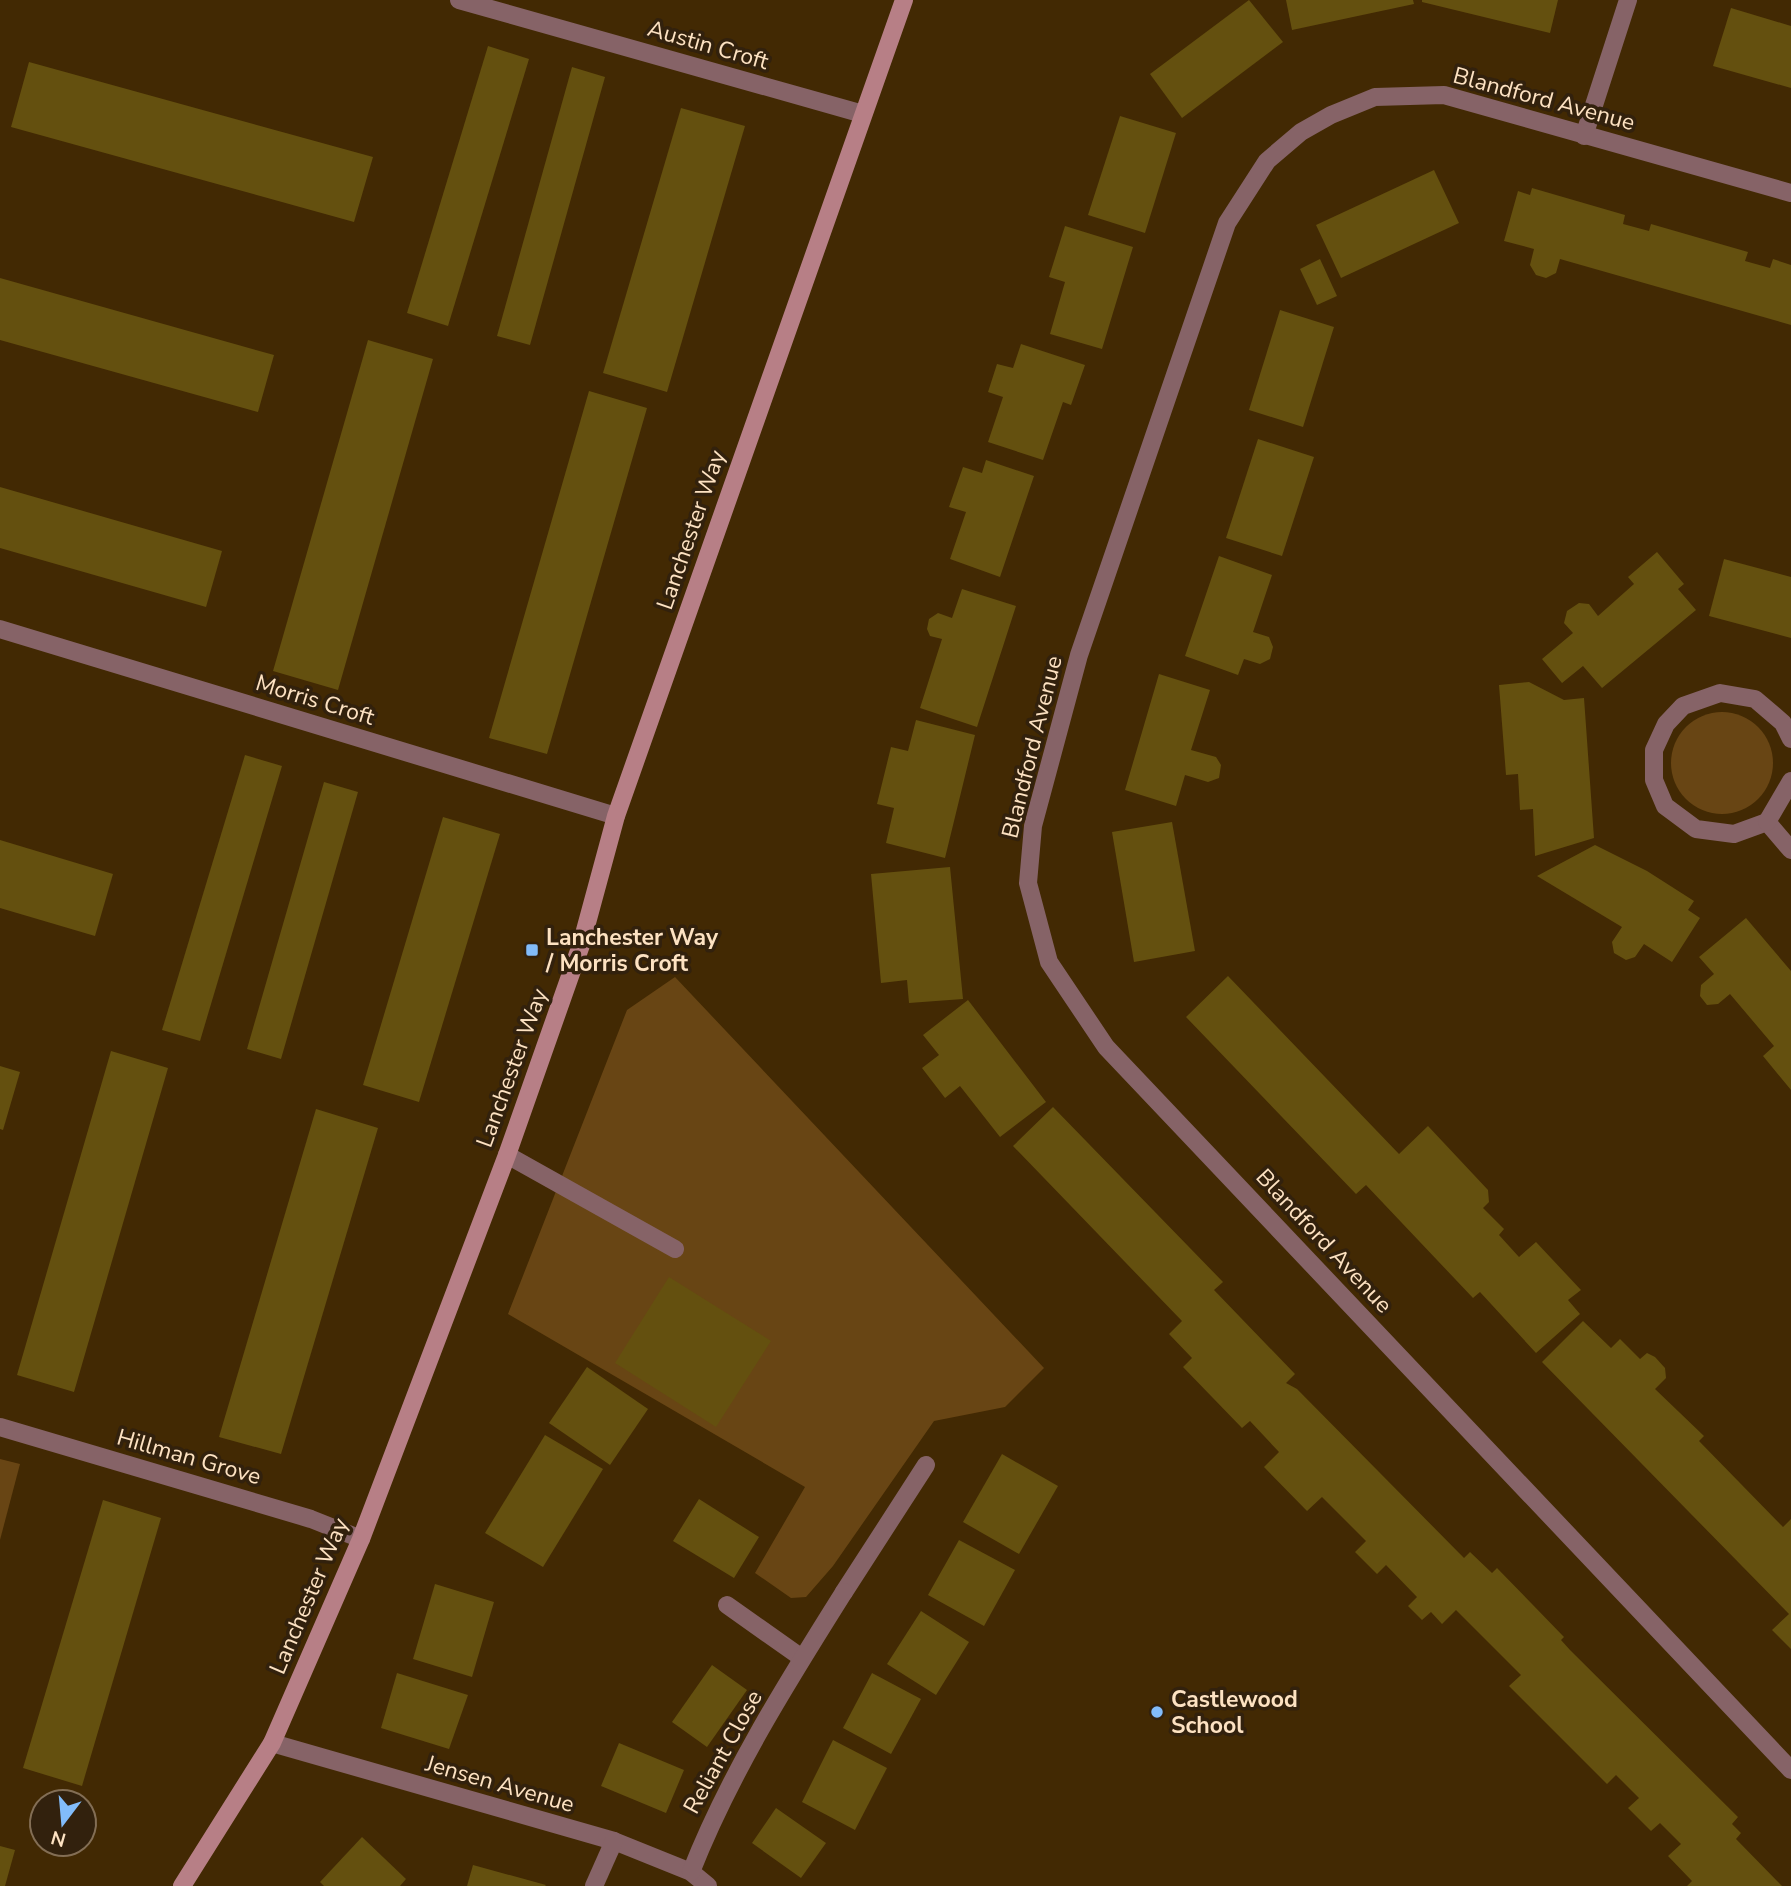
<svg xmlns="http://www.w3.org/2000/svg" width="1791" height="1886" font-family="'Nunito Sans',sans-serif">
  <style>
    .green { fill: #684514 }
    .building { fill: #64500f }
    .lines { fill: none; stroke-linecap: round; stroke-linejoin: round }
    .lane { stroke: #866367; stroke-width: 18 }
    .street { stroke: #866367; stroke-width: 18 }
    .secondary { stroke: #b77f86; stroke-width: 18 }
    .poi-dot { fill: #82bcfa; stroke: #32210d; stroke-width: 2.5 }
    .labels { text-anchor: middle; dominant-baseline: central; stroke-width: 7; stroke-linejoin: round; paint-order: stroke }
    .street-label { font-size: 23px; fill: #fde2c2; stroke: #32210d }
    .poi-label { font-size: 23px; font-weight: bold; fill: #fde2c2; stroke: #32210d; text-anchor: start }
  </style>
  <rect width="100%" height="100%" fill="#422903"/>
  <!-- green -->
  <g class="green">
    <circle cx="1722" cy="763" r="51"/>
    <path d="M 675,977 L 1044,1368 L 1005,1407 L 934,1421 L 833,1566 L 806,1597 L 791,1598 L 755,1573 L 805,1487 L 508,1314 L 627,1010 Z"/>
    <path d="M 0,1459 L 20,1464 L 0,1540 Z"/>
  </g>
  <!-- building -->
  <g class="building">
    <path d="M 1249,0 L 1283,42 L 1182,118 L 1150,74 Z"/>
    <path d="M 1286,0 L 1413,0 L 1414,4 L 1292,30 Z"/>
    <path d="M 1422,0 L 1558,0 L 1550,33 L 1422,2 Z"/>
    <path d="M 1731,8 L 1791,26 L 1791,88 L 1713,66 Z"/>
    <path d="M 488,46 L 529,59 L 448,326 L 407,313 Z"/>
    <path d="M 29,62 L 373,157 L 354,222 L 11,127 Z"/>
    <path d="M 572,67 L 605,77 L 530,345 L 497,336 Z"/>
    <path d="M 681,108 L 745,126 L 667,392 L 603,373 Z"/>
    <path d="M 1120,116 L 1176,133 L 1145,233 L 1088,215 Z"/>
    <path d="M 1434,170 L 1459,223 L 1341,278 L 1316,225 Z"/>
    <path d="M 1532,188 L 1625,215 L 1623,224 L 1649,231 L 1651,224 L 1748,252 L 1745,261 L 1770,268 L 1773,259 L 1791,265 L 1791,325 L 1560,259 L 1556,273 L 1546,278 L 1536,275 L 1530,265 L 1534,249 L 1504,241 L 1518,191 L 1530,195 Z"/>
    <path d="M 1065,226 L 1133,247 L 1102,349 L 1050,334 L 1065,282 L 1049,277 Z"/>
    <path d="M 1320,259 L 1337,296 L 1317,305 L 1300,269 Z"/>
    <path d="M 0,278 L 274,355 L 258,412 L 0,340 Z"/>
    <path d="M 1280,310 L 1334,327 L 1303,427 L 1249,410 Z"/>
    <path d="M 368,340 L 433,359 L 338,690 L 273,671 Z"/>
    <path d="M 1021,344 L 1085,365 L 1071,405 L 1063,402 L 1043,460 L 988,442 L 1003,397 L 988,392 L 997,364 L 1013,368 Z"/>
    <path d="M 589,391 L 647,408 L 547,754 L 489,738 Z"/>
    <path d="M 1258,439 L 1314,457 L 1282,556 L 1226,538 Z"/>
    <path d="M 986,460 L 1034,476 L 1000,577 L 950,559 L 966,512 L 949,507 L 963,467 L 982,473 Z"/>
    <path d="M 0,487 L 222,551 L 206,607 L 0,548 Z"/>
    <path d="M 1657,552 L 1684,584 L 1678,589 L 1696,610 L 1602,688 L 1583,666 L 1562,683 L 1542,659 L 1573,633 L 1564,623 L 1567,611 L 1579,603 L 1589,604 L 1598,616 L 1634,584 L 1628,577 Z"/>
    <path d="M 1219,556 L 1272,575 L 1253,632 L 1269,637 L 1273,647 L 1270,659 L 1260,664 L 1244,659 L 1238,675 L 1185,656 Z"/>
    <path d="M 1724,559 L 1791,577 L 1791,638 L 1709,616 Z"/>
    <path d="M 962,589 L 1016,606 L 977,727 L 920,708 L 942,639 L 930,636 L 927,629 L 929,619 L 938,613 L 952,618 Z"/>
    <path d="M 1159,674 L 1210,690 L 1191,750 L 1216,757 L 1221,765 L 1219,778 L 1208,782 L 1185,775 L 1176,806 L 1125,790 Z"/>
    <path d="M 1529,682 L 1564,700 L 1584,698 L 1594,838 L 1535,856 L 1533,809 L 1520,810 L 1518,774 L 1506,775 L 1499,685 Z"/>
    <path d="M 916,720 L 975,735 L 945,858 L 886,843 L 894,808 L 877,804 L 891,747 L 908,751 Z"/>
    <path d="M 245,755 L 282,766 L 200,1041 L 162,1030 Z"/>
    <path d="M 324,782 L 358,792 L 281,1059 L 247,1049 Z"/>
    <path d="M 443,817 L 500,834 L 419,1102 L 363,1085 Z"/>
    <path d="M 1172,822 L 1195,951 L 1134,962 L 1112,832 Z"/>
    <path d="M 0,840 L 113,874 L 95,936 L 0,908 Z"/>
    <path d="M 1595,845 L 1647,871 L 1694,901 L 1688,910 L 1700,918 L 1672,962 L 1644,944 L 1635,957 L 1626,960 L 1614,953 L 1612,942 L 1622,927 L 1537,876 Z"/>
    <path d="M 950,867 L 963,999 L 909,1003 L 907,980 L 881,983 L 871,874 Z"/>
    <path d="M 1746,918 L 1791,971 L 1791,1090 L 1763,1056 L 1774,1046 L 1730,994 L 1718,1004 L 1707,1005 L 1700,996 L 1701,985 L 1714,974 L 1699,957 Z"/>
    <path d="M 1228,976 L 1399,1154 L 1428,1126 L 1488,1190 L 1489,1202 L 1483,1208 L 1504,1229 L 1499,1235 L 1519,1257 L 1536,1242 L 1581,1290 L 1568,1300 L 1580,1314 L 1536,1353 L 1480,1292 L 1473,1298 L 1366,1185 L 1356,1194 L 1186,1017 Z"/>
    <path d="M 968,1000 L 1046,1102 L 1000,1137 L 960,1086 L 945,1098 L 922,1068 L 939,1055 L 923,1035 Z"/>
    <path d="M 111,1051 L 168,1068 L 74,1392 L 17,1375 Z"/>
    <path d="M 0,1066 L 20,1072 L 3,1130 L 0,1129 Z"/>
    <path d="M 1053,1107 L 1223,1282 L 1214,1290 L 1295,1374 L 1286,1383 L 1297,1389 L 1464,1558 L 1470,1552 L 1492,1573 L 1497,1568 L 1564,1637 L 1561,1640 L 1570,1650 L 1738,1817 L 1732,1824 L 1741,1833 L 1736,1839 L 1782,1886 L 1687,1886 L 1692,1881 L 1668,1856 L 1681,1844 L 1660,1823 L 1651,1831 L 1628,1808 L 1639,1798 L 1616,1775 L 1607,1784 L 1509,1686 L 1521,1675 L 1456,1610 L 1442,1624 L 1431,1612 L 1422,1620 L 1408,1606 L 1417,1597 L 1386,1565 L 1377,1574 L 1355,1552 L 1366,1541 L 1322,1497 L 1307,1511 L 1264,1467 L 1279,1452 L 1250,1421 L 1242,1428 L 1183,1367 L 1192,1358 L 1169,1334 L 1182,1321 L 1013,1146 Z"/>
    <path d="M 316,1109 L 378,1128 L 281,1454 L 219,1437 Z"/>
    <path d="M 669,1277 L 771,1341 L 716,1427 L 615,1363 Z"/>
    <path d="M 1583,1321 L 1611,1348 L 1620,1339 L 1640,1359 L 1647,1353 L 1655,1357 L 1665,1368 L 1666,1378 L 1655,1389 L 1704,1436 L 1699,1441 L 1783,1527 L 1791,1519 L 1791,1649 L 1772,1630 L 1789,1614 L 1542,1362 Z"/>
    <path d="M 587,1367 L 648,1409 L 610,1465 L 549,1423 Z"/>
    <path d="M 545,1435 L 603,1469 L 543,1567 L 485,1533 Z"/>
    <path d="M 1002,1454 L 1058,1486 L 1019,1554 L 963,1522 Z"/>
    <path d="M 699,1499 L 759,1537 L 734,1578 L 673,1541 Z"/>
    <path d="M 103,1500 L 161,1518 L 82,1786 L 23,1768 Z"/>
    <path d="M 959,1540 L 1015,1570 L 984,1626 L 928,1595 Z"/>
    <path d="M 435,1584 L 494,1602 L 472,1677 L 413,1659 Z"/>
    <path d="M 921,1611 L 969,1642 L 936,1695 L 887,1664 Z"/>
    <path d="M 712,1665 L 747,1690 L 707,1747 L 672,1722 Z"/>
    <path d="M 397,1673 L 468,1695 L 449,1749 L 381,1728 Z"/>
    <path d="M 872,1673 L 921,1699 L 891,1754 L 843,1728 Z"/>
    <path d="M 833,1740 L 887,1768 L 855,1830 L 802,1802 Z"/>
    <path d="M 619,1743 L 684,1770 L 666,1813 L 601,1786 Z"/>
    <path d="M 776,1808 L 826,1843 L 801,1878 L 752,1843 Z"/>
    <path d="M 362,1837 L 406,1879 L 400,1886 L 324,1886 L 320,1882 Z"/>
    <path d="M 0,1846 L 15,1850 L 5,1886 L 0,1886 Z"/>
    <path d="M 473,1865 L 546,1885 L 545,1886 L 467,1886 Z"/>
  </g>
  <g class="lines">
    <!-- lane -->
    <g class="lane">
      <path d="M 507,1155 L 675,1249"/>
      <path d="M 844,1592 L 926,1465"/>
    </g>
    <!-- street -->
    <g class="street">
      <path d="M 459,0 L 863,114"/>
      <path d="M 1584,136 L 1628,0"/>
      <path d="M 1791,193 L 1444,95 L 1375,97 L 1331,115 L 1301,132 L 1267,161 L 1227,223 L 1079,655 L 1033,826 L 1028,883 L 1049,962 L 1106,1047 L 1791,1770"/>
      <path d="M 0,629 L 616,816"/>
      <path d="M 1791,739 L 1783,723 L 1755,699 L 1720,693 L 1683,706 L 1666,724 L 1654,750 L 1654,780 L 1665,806 L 1696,829 L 1734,834 L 1767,822 L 1791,850"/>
      <path d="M 1767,822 L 1791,781"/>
      <path d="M 0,1427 L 311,1519 L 361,1539"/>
      <path d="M 727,1605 L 802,1658"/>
      <path d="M 272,1743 L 614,1841 L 691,1872 L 708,1886"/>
      <path d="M 691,1872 C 730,1773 788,1681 844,1592"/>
      <path d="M 594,1886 L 614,1841"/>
    </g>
    <!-- secondary -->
    <path class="secondary" d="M 182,1886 L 272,1743 L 361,1539 L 507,1155 L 581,945 L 616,816 L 904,0"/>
  </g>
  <!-- markers -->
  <g class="poi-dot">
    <rect x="525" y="943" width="14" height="14" rx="3.5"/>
    <circle cx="1157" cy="1712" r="7"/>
  </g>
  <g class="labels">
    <!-- street labels -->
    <g class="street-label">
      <text transform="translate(708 45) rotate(16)">Austin Croft</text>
      <text transform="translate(1544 99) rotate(15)">Blandford Avenue</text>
      <text transform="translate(691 530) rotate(-71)">Lanchester Way</text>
      <text transform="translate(315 700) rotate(17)">Morris Croft</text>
      <text transform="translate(1032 747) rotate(-76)">Blandford Avenue</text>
      <text transform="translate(512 1068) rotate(-70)">Lanchester Way</text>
      <text transform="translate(1324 1241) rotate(47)">Blandford Avenue</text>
      <text transform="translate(189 1457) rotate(16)">Hillman Grove</text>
      <text transform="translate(309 1596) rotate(-67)">Lanchester Way</text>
      <text transform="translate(723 1752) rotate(-61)">Reliant Close</text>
      <text transform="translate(500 1784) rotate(16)">Jensen Avenue</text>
    </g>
    <!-- poi labels -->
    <g class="poi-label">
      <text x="546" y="937">Lanchester Way<tspan x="546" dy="26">/ Morris Croft</tspan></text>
      <text x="1171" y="1699">Castlewood<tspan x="1171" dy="26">School</tspan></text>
    </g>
  </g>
  <!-- north arrow -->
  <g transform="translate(63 1823) rotate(196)"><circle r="33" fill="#32210d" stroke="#836e55" stroke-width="2"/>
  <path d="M0-5L12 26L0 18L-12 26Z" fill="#82bcfa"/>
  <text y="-10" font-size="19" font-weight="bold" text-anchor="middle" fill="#fde2c2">N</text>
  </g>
</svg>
